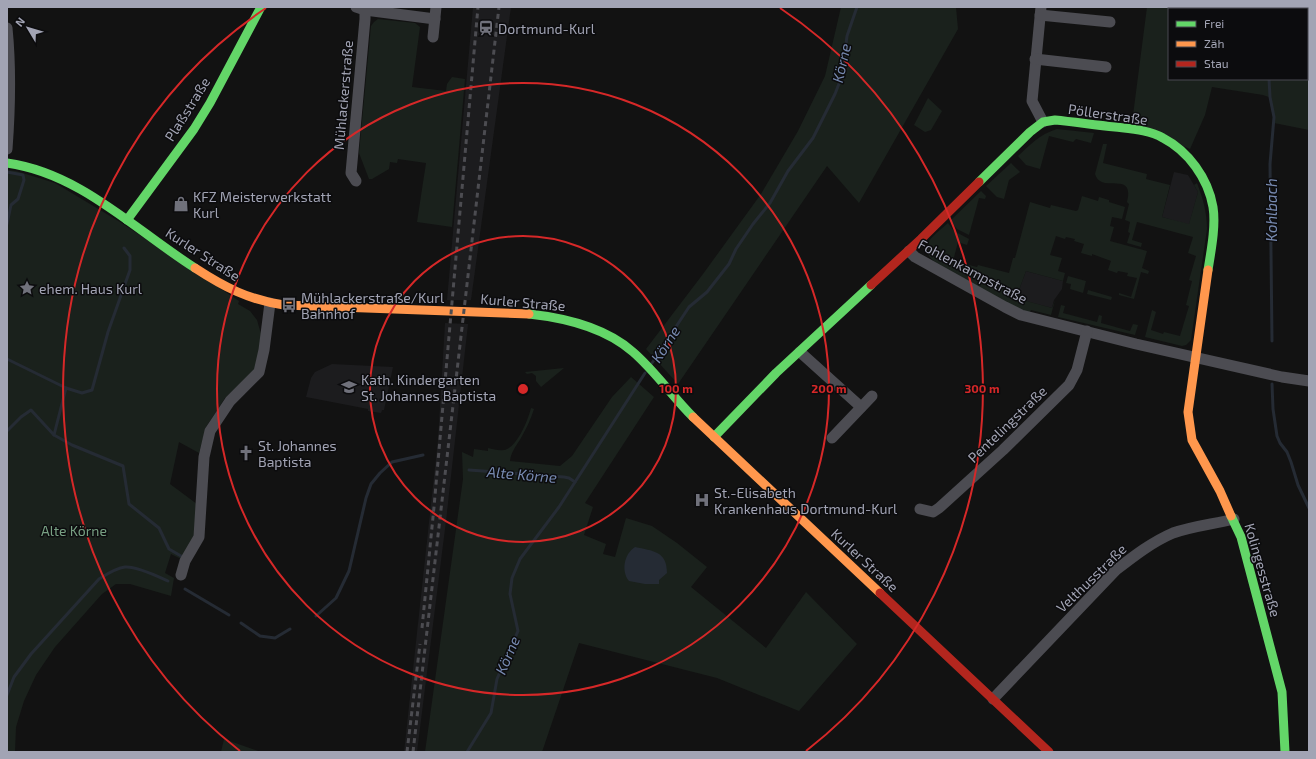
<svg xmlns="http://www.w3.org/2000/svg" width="1316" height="759" font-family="'Exo 2',sans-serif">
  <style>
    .built { fill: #1c1c1e }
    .green { fill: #1a211c; fill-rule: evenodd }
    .water { fill: #252b34 }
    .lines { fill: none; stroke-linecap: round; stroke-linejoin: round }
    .stream { stroke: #252b34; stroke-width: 3 }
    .street { stroke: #4c4c52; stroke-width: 11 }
    .fast { stroke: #63d668; stroke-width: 9 }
    .slow { stroke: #ff974d; stroke-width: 9 }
    .jam { stroke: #b3261e; stroke-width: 9 }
    .rail { stroke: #4c4c51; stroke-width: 3; stroke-dasharray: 5 4; stroke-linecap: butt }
    .ring { fill: none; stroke: #d62828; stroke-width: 2 }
    .labels { text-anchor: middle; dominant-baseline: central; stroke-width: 3; stroke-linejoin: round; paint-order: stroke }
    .poi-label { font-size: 14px; fill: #a2a4b4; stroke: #0c0c0e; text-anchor: start }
    .street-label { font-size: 14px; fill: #a2a4b4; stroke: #0c0c0e }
    .park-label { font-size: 14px; fill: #78a083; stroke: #0c0c0e }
    .water-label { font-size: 15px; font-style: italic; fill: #778ab1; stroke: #0c0c0e }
    .centre { fill: #d62828; stroke: #0c0c0e; stroke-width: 2 }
    .ring-label { font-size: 12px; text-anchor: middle; font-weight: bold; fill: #d62828; stroke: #0c0c0e; stroke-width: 3; stroke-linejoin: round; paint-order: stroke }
  </style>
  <rect width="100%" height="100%" fill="#121212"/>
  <!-- built -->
  <g class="built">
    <path d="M 473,7 L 511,7 L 471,300 L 447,300 Z"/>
    <path d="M 1174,172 L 1188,175 L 1198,192 L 1189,225 L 1162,217 Z"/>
    <path d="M 1026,271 L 1063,281 L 1062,289 L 1054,300 L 1052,308 L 1018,299 L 1021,291 L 1019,290 Z"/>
    <path d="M 445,323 L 468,324 L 446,521 L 417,752 L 404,752 L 438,440 Z"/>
    <path d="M 332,364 L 393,367 L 384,410 L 382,410 L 381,413 L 368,411 L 368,409 L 306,397 L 311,378 L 315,372 Z"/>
  </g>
  <!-- green -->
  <g class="green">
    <path d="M 841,7 L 956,7 L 958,29 L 859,203 L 827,166 L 678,384 L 646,349 L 703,274 L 761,194 L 798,131 L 825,76 Z"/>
    <path d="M 1147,7 L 1309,7 L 1309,130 L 1274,123 L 1269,97 L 1263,95 L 1212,87 L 1205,115 L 1190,149 L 1132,123 ZM 1169,9 L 1307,9 L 1307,79 L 1169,79 Z"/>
    <path d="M 378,19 L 415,23 L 420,27 L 412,87 L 446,91 L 447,84 L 452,77 L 465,79 L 452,227 L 417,222 L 426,163 L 398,159 L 397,163 L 390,162 L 389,169 L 372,179 L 369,179 L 359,153 L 371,26 L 374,22 Z"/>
    <path d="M 928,98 L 942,111 L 931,130 L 925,132 L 914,125 Z"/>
    <path d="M 1057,129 L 1094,133 L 1091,143 L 1076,139 L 1073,142 L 1049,136 L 1040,169 L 1026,165 L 1018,156 C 1030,145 1040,134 1057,129 Z"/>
    <path d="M 1103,144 L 1107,144 L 1103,163 L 1147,174 L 1146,179 L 1170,185 L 1162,217 L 1189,224 L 1198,192 L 1194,185 L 1197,183 C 1203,199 1207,212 1207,229 L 1191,340 L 1186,345 L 1182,346 L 1145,337 L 1152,310 L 1156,312 L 1151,330 L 1163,334 L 1164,332 L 1180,336 L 1189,306 L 1186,305 L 1192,281 L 1189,280 L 1196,256 L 1188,253 L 1193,237 L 1137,222 L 1132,240 L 1142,243 L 1141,247 L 1127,243 L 1130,233 L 1128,232 L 1130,222 L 1125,220 L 1129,204 L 1127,202 C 1135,169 1101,195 1095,174 Z"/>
    <path d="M 1011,163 L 1020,172 L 1009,180 L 1004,199 L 997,197 L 986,186 Z"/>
    <path d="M 7,170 L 16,171 L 55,183 L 120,222 L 239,301 L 238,304 L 250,311 L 257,320 L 261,334 L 260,351 L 254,371 L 225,398 L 206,427 L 199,453 L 179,442 L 170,484 L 201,507 L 199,537 L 185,561 L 171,554 L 165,573 L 174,578 L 171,596 L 130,584 L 116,584 L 102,594 L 55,647 L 36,675 L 24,701 L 16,727 L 15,752 L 7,752 Z"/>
    <path d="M 981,191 L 986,196 L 985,199 L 979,198 L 969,235 L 957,229 L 950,221 Z"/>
    <path d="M 1082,196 L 1098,201 L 1099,197 L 1109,200 L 1109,202 L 1125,207 L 1122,219 L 1112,217 L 1110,226 L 1114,227 L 1110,241 L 1147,251 L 1142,268 L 1149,271 L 1148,274 L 1141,272 L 1134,299 L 1119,295 L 1119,293 L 1131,297 L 1137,278 L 1127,276 L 1128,273 L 1118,271 L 1117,273 L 1108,270 L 1111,261 L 1092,254 L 1092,256 L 1081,253 L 1084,244 L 1074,241 L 1075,239 L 1066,237 L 1065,239 L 1056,236 L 1050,255 L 1062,258 L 1058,271 L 1065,273 L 1063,281 L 1026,271 L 1019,290 L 1021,290 L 1019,299 L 1052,308 L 1055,300 L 1051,315 L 1031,310 L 1029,313 L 1016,308 L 935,262 C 915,246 935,235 948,223 L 954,231 L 969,239 L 967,245 L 958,242 L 953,261 L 977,267 L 978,265 L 1009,273 L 1013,258 L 1015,258 L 1030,202 L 1050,208 L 1051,205 L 1076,211 L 1078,210 Z"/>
    <path d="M 1068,276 L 1086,281 L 1083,293 L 1070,289 L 1071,284 L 1066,283 Z"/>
    <path d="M 1088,290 L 1112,297 L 1111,300 L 1087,294 Z"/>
    <path d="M 1061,305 L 1065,306 L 1063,313 L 1097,322 L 1099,315 L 1102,316 L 1101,323 L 1130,331 L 1133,324 L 1138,325 L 1135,335 L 1058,317 Z"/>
    <path d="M 564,368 L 541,387 L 536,381 L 536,376 L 532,373 L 527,374 L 525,372 Z"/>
    <path d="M 631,377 L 654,397 L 585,503 L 593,507 L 584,535 L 606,544 L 603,554 L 615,557 L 626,518 L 652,526 L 677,543 L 707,567 L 691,587 L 766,648 L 806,592 L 857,644 L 799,711 L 717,678 L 579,643 L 542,752 L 425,752 L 463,479 L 462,452 L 473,457 L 474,449 L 488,451 L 488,448 C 493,449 499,451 504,450 C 517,448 528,420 531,408 L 534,409 C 531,419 526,429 521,438 C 516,446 511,452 510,461 L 560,466 L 572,456 L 612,397 Z"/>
    <path d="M 224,739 L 261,752 L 221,752 Z"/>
  </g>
  <!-- water -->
  <path class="water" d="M 635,547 C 653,551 667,551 667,573 L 659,580 L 659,584 L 645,584 L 629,581 C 621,571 624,554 635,547 Z"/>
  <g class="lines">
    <!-- stream -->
    <g class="stream">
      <path d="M 1260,7 L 1261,9"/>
      <path d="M 1269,79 L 1270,97 L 1274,117 L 1270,164 L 1272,341"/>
      <path d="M 7,172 L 23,175 L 24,180 L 18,199 L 11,205 L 7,224"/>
      <path d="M 7,359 L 66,388 L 82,393 L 92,390 L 108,332 L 130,270 L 130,256 L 124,248"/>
      <path d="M 652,363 L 689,307 L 707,292 L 729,264 L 736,249 L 753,224 L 770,203 L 788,171 L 813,138 L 835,94 L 842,76 L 847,36 L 857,7"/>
      <path d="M 1272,384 L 1273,409 L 1277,436 L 1280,443 L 1287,452 L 1291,462 L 1298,485 L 1309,508"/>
      <path d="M 7,431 L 21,417 L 31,410 L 54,435 L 72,445 L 123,466 L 129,504 L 159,528 L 169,549 L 181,556"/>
      <path d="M 54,435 L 66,388"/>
      <path d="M 469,470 L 564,477 L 569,478 L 575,482"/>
      <path d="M 185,589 L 229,615"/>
      <path d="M 316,616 L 336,598 L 349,571 L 366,498 L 371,484 L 380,473 L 392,462 L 423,455"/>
      <path d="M 241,623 L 260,636 L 275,638 L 290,629"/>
      <path d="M 7,695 L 14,677 L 31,654 L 99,579 C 107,574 116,568 125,567 C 137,566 157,576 168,581"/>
      <path d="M 467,752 L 491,713 L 497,679 L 518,631 L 510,594 L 512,578 L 520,559 L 559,507 L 645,373"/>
    </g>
    <!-- street -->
    <g class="street">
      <path d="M 1041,7 L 1032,101 L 1043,122"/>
      <path d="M 365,10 L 435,19"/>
      <path d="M 1040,15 L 1110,22"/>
      <path d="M 7,28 C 11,68 10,109 7,149"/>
      <path d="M 433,37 L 436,7"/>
      <path d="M 1035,59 L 1106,67"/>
      <path d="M 356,181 L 351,173 L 365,19 L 365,10 L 356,7"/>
      <path d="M 909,251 L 915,257 L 1005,307 L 1021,315 L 1136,344 L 1282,377 L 1309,381"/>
      <path d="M 800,352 L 861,407"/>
      <path d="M 832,438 L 872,396"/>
      <path d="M 920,509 L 933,512 L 939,508 L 1003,450 L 1069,385 L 1077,370 L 1087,331"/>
      <path d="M 181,575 L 185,561 L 199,537 L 204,457 L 210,431 L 230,401 L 259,372 L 264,350 L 270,303"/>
      <path d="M 993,699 L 1116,570 C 1134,556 1152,542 1173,533 C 1193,526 1214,524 1234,519"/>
    </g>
    <!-- fast -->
    <g class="fast">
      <path d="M 7,163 C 80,173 135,230 195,268"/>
      <path d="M 979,182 L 1030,132 L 1043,122 L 1055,120 C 1075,122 1095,125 1115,127 C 1131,129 1149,130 1163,138 C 1188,151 1208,178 1213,207 C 1216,226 1211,251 1208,270"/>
      <path d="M 127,220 L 194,129 L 210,103 L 261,7"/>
      <path d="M 529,314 C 566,318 605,327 633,352 C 655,371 672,396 693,417"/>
      <path d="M 714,437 L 776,373 L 871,285"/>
      <path d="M 1231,516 L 1241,537 L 1282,692 L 1285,752"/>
    </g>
    <!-- slow -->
    <g class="slow">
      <path d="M 195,268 C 224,287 249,300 284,305 L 529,314"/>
      <path d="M 1208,270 L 1188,412 L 1192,440 L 1220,491 L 1231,516"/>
      <path d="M 693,417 L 880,593"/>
    </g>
    <!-- jam -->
    <g class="jam">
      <path d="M 871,285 L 921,239 L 979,182"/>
      <path d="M 880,593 L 1049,752"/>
    </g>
    <!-- rail -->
    <g class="rail">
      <path d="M 422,628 L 434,507 L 478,7"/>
      <path d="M 407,752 L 420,644"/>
      <path d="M 413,752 L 499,7"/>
    </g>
  </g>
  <!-- distance rings -->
  <g class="ring">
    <circle cx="523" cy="389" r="153"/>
    <circle cx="523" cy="389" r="306"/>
    <path d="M240 751A459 459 0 0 1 266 8M780 8A459 459 0 0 1 806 751"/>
  </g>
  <!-- icons -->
  <defs>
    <g id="station-bare" transform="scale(1.2)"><path d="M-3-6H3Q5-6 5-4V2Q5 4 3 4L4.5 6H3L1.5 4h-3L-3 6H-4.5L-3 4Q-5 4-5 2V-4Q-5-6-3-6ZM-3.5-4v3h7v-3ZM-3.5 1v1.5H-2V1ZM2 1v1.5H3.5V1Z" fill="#70717b" stroke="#0c0c0e" stroke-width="2.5" paint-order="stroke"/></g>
    <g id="shop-bare" transform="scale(1.2)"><path d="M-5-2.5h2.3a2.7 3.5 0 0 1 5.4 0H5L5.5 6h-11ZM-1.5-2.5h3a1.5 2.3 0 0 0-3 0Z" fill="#70717b" stroke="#0c0c0e" stroke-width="2.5" paint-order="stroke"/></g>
    <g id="sight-bare" transform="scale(1.2)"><path d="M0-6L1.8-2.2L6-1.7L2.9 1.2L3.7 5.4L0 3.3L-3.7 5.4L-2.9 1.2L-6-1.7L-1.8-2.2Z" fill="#70717b" stroke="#0c0c0e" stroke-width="2.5" paint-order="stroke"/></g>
    <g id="bus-bare" transform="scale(1.2)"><path d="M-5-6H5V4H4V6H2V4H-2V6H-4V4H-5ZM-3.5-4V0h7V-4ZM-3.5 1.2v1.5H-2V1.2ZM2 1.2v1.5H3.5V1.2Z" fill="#70717b" stroke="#0c0c0e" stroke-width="2.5" paint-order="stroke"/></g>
    <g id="school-bare" transform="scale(1.2)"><path d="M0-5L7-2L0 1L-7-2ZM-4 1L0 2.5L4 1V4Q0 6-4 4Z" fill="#70717b" stroke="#0c0c0e" stroke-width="2.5" paint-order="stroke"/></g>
    <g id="church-bare" transform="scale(1.2)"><path d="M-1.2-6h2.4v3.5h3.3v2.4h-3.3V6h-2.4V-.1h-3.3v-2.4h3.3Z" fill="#70717b" stroke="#0c0c0e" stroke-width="2.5" paint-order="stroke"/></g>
    <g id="hospital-bare" transform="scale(1.2)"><path d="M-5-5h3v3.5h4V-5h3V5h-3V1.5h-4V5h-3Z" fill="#70717b" stroke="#0c0c0e" stroke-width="2.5" paint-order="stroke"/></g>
  </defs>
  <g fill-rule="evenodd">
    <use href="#station-bare" x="486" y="28"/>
    <use href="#shop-bare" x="181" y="204"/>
    <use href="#sight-bare" x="27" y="288"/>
    <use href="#bus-bare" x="289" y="305"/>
    <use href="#school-bare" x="349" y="387"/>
    <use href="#church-bare" x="246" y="453"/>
    <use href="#hospital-bare" x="702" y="500"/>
  </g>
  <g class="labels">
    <!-- poi labels -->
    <g class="poi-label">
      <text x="498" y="28">Dortmund-Kurl</text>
      <text x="193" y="196">KFZ Meisterwerkstatt<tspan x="193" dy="16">Kurl</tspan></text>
      <text x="39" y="288">ehem. Haus Kurl</text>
      <text x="301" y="297">Mühlackerstraße/Kurl<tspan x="301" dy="16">Bahnhof</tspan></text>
      <text x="361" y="379">Kath. Kindergarten<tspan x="361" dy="16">St. Johannes Baptista</tspan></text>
      <text x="258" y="445">St. Johannes<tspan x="258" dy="16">Baptista</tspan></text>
      <text x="714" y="492">St.-Elisabeth<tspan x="714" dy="16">Krankenhaus Dortmund-Kurl</tspan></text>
    </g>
    <!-- street labels -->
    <g class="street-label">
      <text transform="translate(343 95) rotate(-85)">Mühlackerstraße</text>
      <text transform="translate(187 109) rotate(-58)">Plaßstraße</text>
      <text transform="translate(1108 114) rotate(8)">Pöllerstraße</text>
      <text transform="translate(203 254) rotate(33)">Kurler Straße</text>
      <text transform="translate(973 271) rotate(28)">Fohlenkampstraße</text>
      <text transform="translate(523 302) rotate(5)">Kurler Straße</text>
      <text transform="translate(1007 424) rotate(-44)">Pentelingstraße</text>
      <text transform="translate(865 560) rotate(43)">Kurler Straße</text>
      <text transform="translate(1263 570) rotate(74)">Kolingesstraße</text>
      <text transform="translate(1091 578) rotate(-44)">Velthusstraße</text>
    </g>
    <!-- park labels -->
    <g class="park-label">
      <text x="74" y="530">Alte Körne</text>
    </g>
    <!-- water labels -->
    <g class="water-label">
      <text transform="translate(841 63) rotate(-77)">Körne</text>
      <text transform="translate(1271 210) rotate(-90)">Kohlbach</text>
      <text transform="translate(665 344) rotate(-57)">Körne</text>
      <text transform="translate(522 474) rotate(5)">Alte Körne</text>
      <text transform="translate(507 655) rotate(-67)">Körne</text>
    </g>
  </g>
  <circle cx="523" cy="389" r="6" class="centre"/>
  <g class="ring-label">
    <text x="676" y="393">100 m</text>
    <text x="829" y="393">200 m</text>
    <text x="982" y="393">300 m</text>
  </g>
  <!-- border -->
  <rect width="1316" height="759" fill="none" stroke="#a2a4b4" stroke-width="16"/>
  <!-- legend -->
  <rect x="1168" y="8" width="140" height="72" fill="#0c0c0e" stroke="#484950"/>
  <rect x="1176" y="21" width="20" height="6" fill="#63d668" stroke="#484950"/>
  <text x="1204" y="28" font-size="12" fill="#a2a4b4">Frei</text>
  <rect x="1176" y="41" width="20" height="6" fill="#ff974d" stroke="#484950"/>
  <text x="1204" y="48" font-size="12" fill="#a2a4b4">Zäh</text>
  <rect x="1176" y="61" width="20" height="6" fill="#b3261e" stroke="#484950"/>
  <text x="1204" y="68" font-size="12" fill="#a2a4b4">Stau</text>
  <!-- north arrow -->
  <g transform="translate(28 28) rotate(308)" stroke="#0c0c0e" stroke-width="3" paint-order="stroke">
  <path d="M0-3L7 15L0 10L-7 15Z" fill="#a2a4b4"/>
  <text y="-6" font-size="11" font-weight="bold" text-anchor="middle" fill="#a2a4b4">N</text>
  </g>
</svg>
